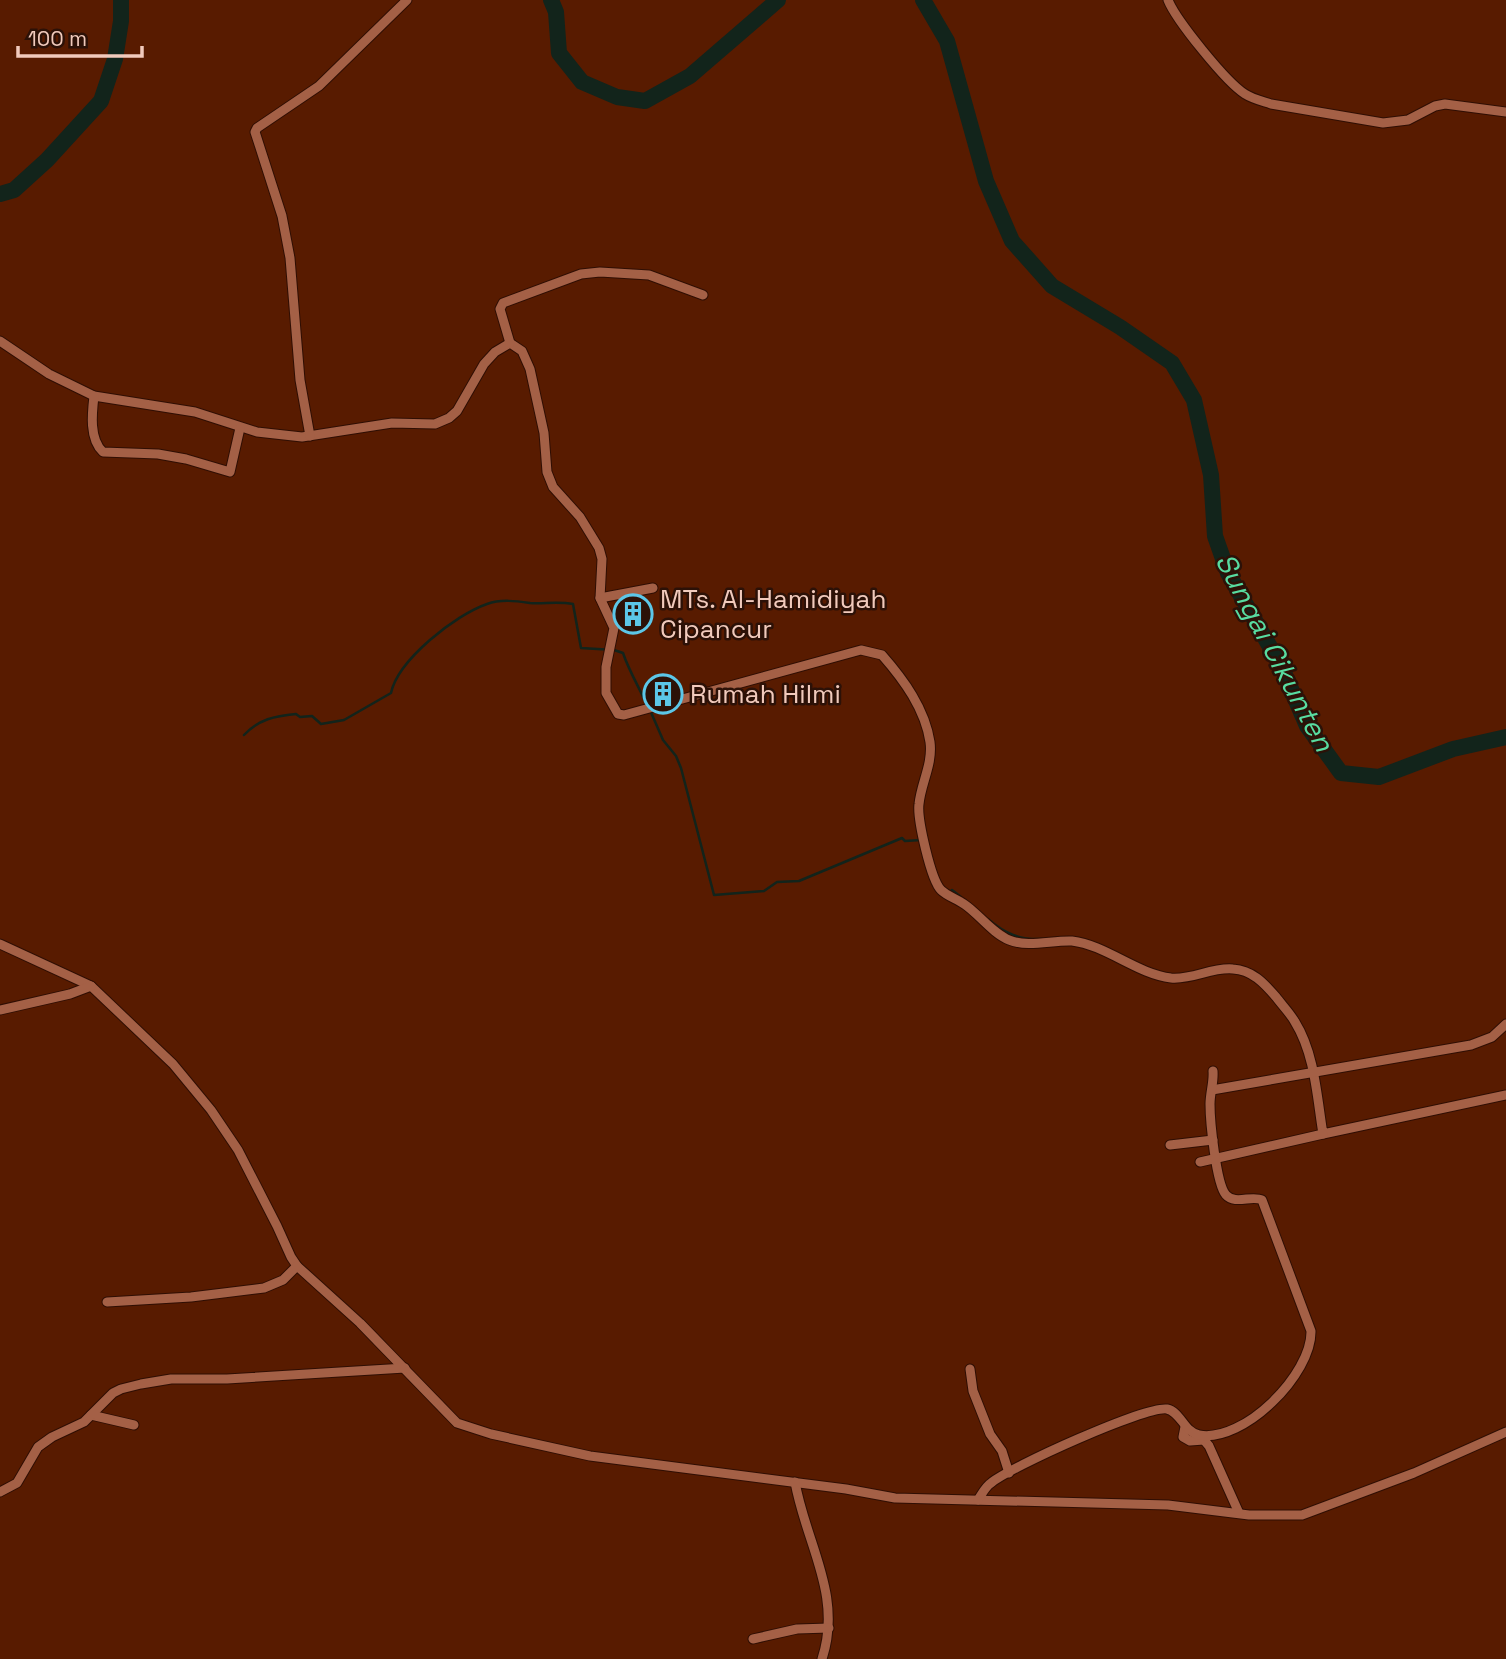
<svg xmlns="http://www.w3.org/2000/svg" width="1506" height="1659" font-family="'Space Grotesk',sans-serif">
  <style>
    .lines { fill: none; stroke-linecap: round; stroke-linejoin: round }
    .stream { stroke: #12241b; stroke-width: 2.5 }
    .river { stroke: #12241b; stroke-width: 16 }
    .minor-casing { stroke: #2f0e03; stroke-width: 11 }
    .minor { stroke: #a46046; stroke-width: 9 }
    .labels { text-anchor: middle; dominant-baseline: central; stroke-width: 5; stroke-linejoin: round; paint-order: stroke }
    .poi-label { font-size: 26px; fill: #f1cabc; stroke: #2c1107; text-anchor: start }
    .water-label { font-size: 28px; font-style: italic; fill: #58dca1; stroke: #2c1107 }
  </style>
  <rect width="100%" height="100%" fill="#581b00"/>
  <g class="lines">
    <!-- stream -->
    <g class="stream">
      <path d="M 650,710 L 663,740 L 676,756 L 681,768 L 714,895 L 764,891 L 777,882 L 799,881 L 902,838 L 905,841 L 921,840"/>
      <path d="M 244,735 C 259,719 275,716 296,714 L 300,717 L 312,716 L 321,724 L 344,720 L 391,693 C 398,660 455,615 487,604 C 501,599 516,601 530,603 C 544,604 558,601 573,604 L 581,648 L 614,650 L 623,653 C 629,671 639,687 647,705"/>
      <path d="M 950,892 L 952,890 L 961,897"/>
      <path d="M 988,919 C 1005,934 1020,940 1042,939"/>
    </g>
    <!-- river -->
    <g class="river">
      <path d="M 551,0 L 556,12 L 559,53 L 582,82 L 617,97 L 645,101 L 690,76 L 778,0"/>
      <path d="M 923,0 L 947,41 L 986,181 L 1012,241 L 1052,286 L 1120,327 L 1172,363 L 1194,400 L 1211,475 L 1215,536 L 1228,573 L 1282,668 L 1307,726 L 1341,773 L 1379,777 L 1453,749 L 1506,737"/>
      <path d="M 0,194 L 14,190 L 47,160 L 101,101 L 115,59 L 121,21 L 121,0"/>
    </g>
    <!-- minor casing -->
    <g class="minor-casing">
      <g id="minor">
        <path d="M 1168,0 C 1176,20 1226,82 1245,94 C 1253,99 1262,101 1271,104 L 1383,123 L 1408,120 L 1435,106 L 1445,104 L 1506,112"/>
        <path d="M 0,341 L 49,374 L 94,396 L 195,412 L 257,432 L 302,437 L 392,423 L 435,424 L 449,418 L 457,411 L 484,364 L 495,352 L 510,343 L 522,351 L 530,369 L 544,433 L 547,472 L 553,487 L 580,517 L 599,548 L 602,559 L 600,598 L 614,628 L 606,667 L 606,693 L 618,714 L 624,715 L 861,650 L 882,655 C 904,680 925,709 930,742 C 933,764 921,783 919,804 C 917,819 931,880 941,890 C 947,896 957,899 964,904 C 979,914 992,933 1009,940 C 1028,948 1052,940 1072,941 C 1106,945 1137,974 1171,978 C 1193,980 1211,967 1233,969 C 1252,970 1264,983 1276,997 C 1282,1005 1290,1013 1295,1022 C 1315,1054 1317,1098 1323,1134 L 1506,1095"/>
        <path d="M 510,343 L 500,309 L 503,303 L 581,274 L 600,272 L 649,275 L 703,295"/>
        <path d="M 94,396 C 92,413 89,439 103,452 L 158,454 L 186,459 L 230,472 L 240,428"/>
        <path d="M 310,436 L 300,380 L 290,258 L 282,216 L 255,132 L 257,128 L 319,86 L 407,0"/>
        <path d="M 600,598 L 653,588"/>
        <path d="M 0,944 L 91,986 L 173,1064 L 211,1110 L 238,1150 L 277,1226 L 291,1257 L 297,1266 L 360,1323 L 457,1423 L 491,1434 L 590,1456 L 846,1489 L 895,1498 L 1168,1505 L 1249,1515 L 1302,1515 L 1414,1473 L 1506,1432"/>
        <path d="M 0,1010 L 70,994 L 91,986"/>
        <path d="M 1212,1090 L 1471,1045 L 1492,1037 L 1506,1024"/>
        <path d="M 1170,1145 L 1213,1140"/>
        <path d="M 1200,1162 L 1323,1134"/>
        <path d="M 107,1302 L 191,1297 L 264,1288 L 283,1280 L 297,1266"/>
        <path d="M 970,1369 L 973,1391 L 990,1434 L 1002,1451 L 1009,1473"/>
        <path d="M 91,1415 L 134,1425"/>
        <path d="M 1185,1427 L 1183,1437 L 1190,1441 L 1204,1440 L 1209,1446 L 1239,1513"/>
        <path d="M 795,1482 C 806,1544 843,1595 822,1659"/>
        <path d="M 0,1492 L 17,1483 L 38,1447 L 52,1437 L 84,1422 L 113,1393 L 121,1389 L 141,1384 L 171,1379 L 227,1379 L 405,1368"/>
        <path d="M 978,1500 C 982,1494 985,1487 991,1483 C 1010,1467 1145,1406 1167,1409 C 1181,1412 1184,1432 1199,1435 C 1244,1443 1312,1374 1311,1331 L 1262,1200 C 1252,1195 1235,1205 1226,1195 C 1216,1184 1210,1120 1210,1104 C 1210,1093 1214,1082 1213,1071"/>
        <path d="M 753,1639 L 797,1629 L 829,1628"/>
      </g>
    </g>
    <!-- minor -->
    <use href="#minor" class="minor"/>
  </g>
  <!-- icons -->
  <defs>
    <g id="building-ring" transform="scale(2.0125)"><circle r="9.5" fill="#2c1107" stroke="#5cc7e8" stroke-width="1.5"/><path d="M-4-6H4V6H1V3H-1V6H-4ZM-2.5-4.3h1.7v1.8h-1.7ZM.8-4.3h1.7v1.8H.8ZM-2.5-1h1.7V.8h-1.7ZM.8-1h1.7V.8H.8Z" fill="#5cc7e8"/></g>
  </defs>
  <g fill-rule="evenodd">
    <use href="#building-ring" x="633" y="614"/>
    <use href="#building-ring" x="663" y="694"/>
  </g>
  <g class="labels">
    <!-- poi labels -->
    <g class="poi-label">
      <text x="660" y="599">MTs. Al-Hamidiyah<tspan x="660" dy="30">Cipancur</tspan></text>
      <text x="690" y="694">Rumah Hilmi</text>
    </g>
    <!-- water labels -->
    <g class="water-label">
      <text transform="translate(1275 652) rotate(62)">Sungai Cikunten</text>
    </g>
  </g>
  <!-- scale -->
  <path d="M18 46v10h124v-10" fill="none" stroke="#f1cabc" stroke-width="3.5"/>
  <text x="28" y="46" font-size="21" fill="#f1cabc" stroke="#2c1107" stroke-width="5" paint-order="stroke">100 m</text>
</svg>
